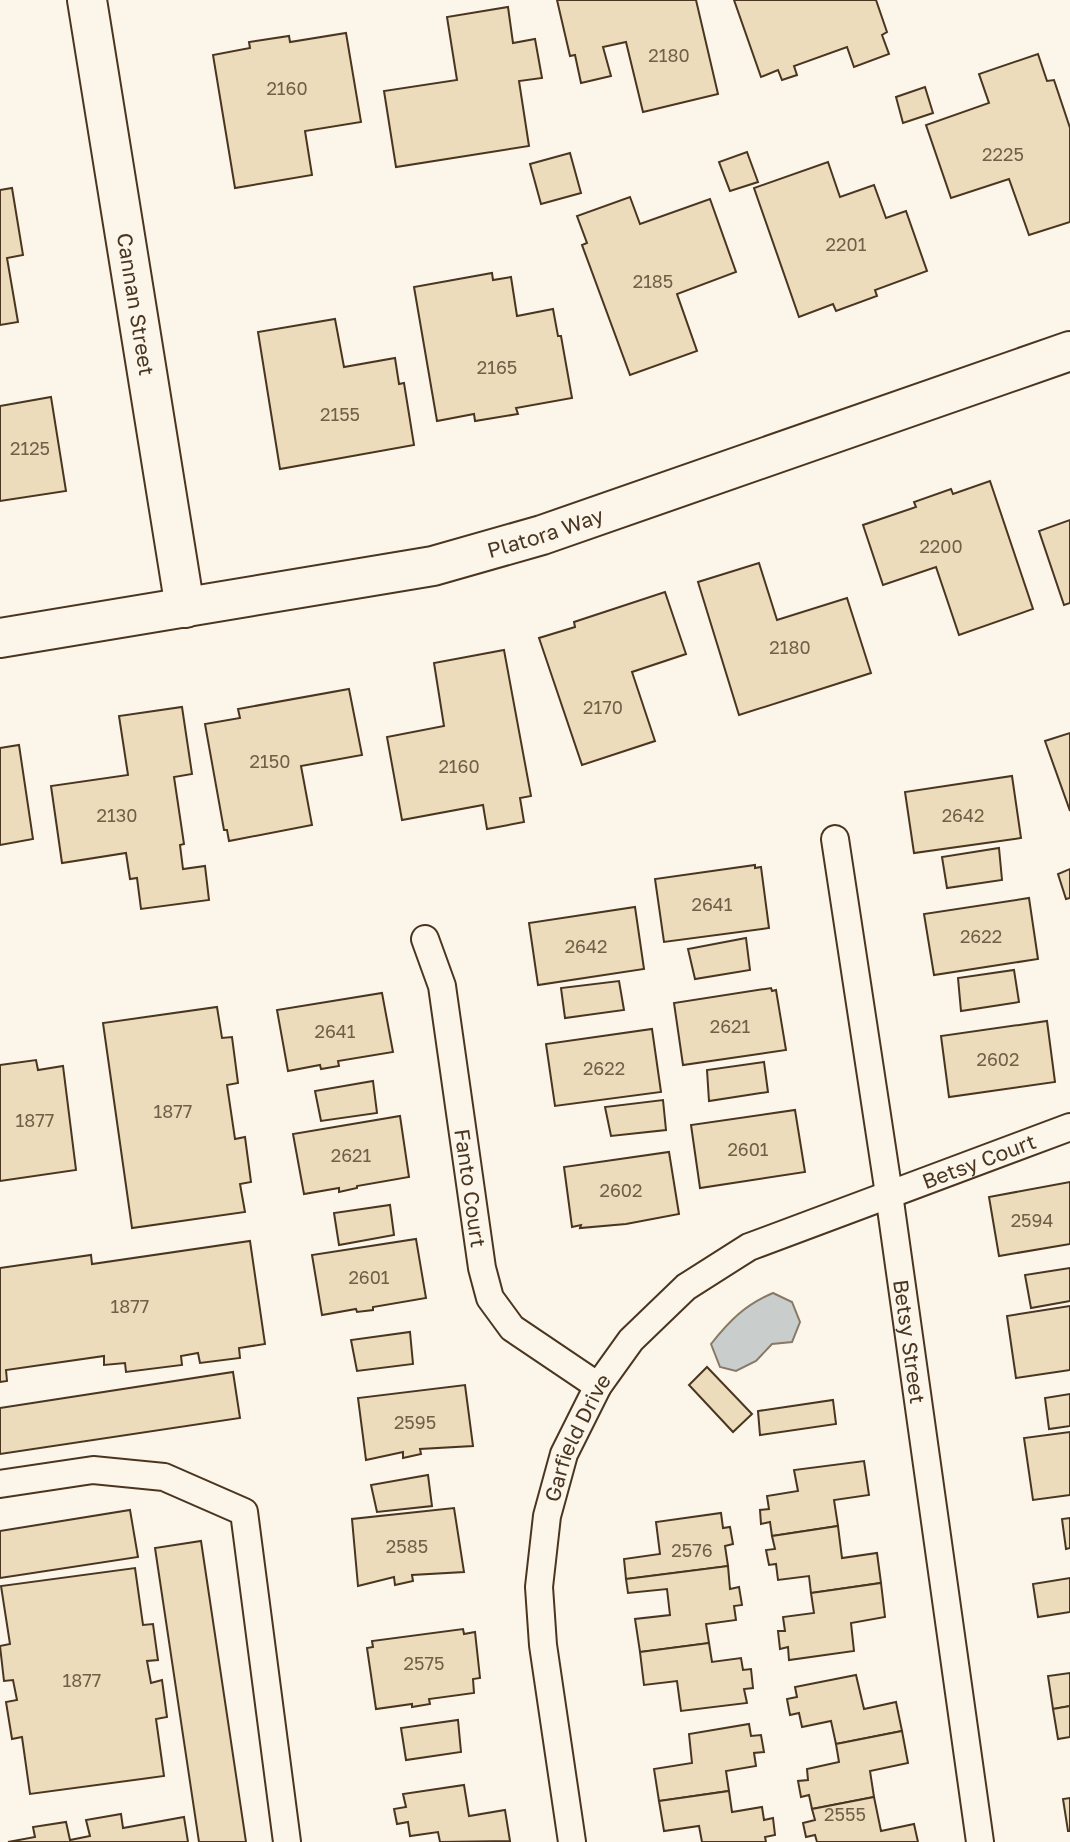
<svg xmlns="http://www.w3.org/2000/svg" width="1070" height="1842" font-family="'Golos Text',sans-serif">
  <style>
    .water { fill: #c9cecd; stroke: #887966; stroke-width: 2 }
    .building { fill: #ecdcbc; stroke: #4a3520; stroke-width: 2 }
    .lines { fill: none; stroke-linecap: round; stroke-linejoin: round }
    .service-casing { stroke: #4a3520; stroke-width: 30 }
    .minor-casing { stroke: #4a3520; stroke-width: 42 }
    .service { stroke: #fbf6e9; stroke-width: 26 }
    .minor { stroke: #fbf6e9; stroke-width: 38 }
    .labels { text-anchor: middle; dominant-baseline: central; stroke-width: 5; stroke-linejoin: round; paint-order: stroke }
    .number-label { font-size: 18px; fill: #725f47 }
    .street-label { font-size: 21px; fill: #4a3520; stroke: #fbf6e9 }
  </style>
  <rect width="100%" height="100%" fill="#fbf6e9"/>
  <!-- water -->
  <path class="water" d="M 773,1293 L 792,1302 L 800,1322 L 792,1342 L 772,1344 L 756,1361 L 736,1371 L 720,1367 L 711,1344 C 730,1320 745,1305 773,1293 Z"/>
  <!-- building -->
  <g class="building">
    <path d="M 557,0 L 696,0 L 718,94 L 643,112 L 626,42 L 603,47 L 611,76 L 581,83 L 575,55 L 570,56 Z"/>
    <path d="M 734,0 L 876,0 L 887,32 L 882,35 L 889,54 L 854,67 L 847,47 L 794,66 L 797,75 L 782,80 L 778,70 L 761,77 Z"/>
    <path d="M 508,7 L 513,43 L 535,39 L 542,78 L 519,81 L 529,146 L 396,167 L 384,91 L 457,80 L 447,17 Z"/>
    <path d="M 346,33 L 361,122 L 305,131 L 312,175 L 235,188 L 213,55 L 250,48 L 249,42 L 289,36 L 290,42 Z"/>
    <path d="M 1038,54 L 1047,81 L 1054,80 L 1070,128 L 1070,222 L 1029,235 L 1009,179 L 951,198 L 926,125 L 989,103 L 979,74 Z"/>
    <path d="M 925,87 L 933,113 L 903,123 L 896,97 Z"/>
    <path d="M 747,152 L 758,182 L 730,191 L 719,162 Z"/>
    <path d="M 570,153 L 581,193 L 541,204 L 530,164 Z"/>
    <path d="M 828,162 L 840,197 L 874,185 L 886,218 L 906,211 L 927,271 L 875,290 L 877,296 L 836,311 L 833,304 L 799,317 L 754,188 Z"/>
    <path d="M 12,188 L 23,255 L 7,258 L 18,322 L 0,325 L 0,190 Z"/>
    <path d="M 630,197 L 640,224 L 710,199 L 736,272 L 677,294 L 697,351 L 630,375 L 582,245 L 587,243 L 577,216 Z"/>
    <path d="M 492,273 L 493,280 L 511,277 L 517,316 L 553,309 L 558,336 L 561,336 L 572,398 L 516,408 L 518,414 L 475,421 L 474,414 L 437,421 L 414,287 Z"/>
    <path d="M 335,319 L 344,367 L 395,358 L 399,384 L 404,383 L 414,445 L 280,469 L 258,332 Z"/>
    <path d="M 51,397 L 66,491 L 0,501 L 0,406 Z"/>
    <path d="M 990,481 L 1033,609 L 959,635 L 936,567 L 883,585 L 863,525 L 916,507 L 914,502 L 951,489 L 953,494 Z"/>
    <path d="M 1070,520 L 1070,603 L 1064,605 L 1039,531 Z"/>
    <path d="M 759,563 L 777,620 L 847,598 L 871,673 L 739,715 L 698,582 Z"/>
    <path d="M 665,592 L 686,654 L 632,672 L 655,741 L 582,765 L 539,638 L 575,627 L 574,622 Z"/>
    <path d="M 504,650 L 531,796 L 520,798 L 524,822 L 487,829 L 483,805 L 402,820 L 387,737 L 444,726 L 434,663 Z"/>
    <path d="M 349,689 L 362,755 L 301,766 L 312,825 L 229,841 L 227,830 L 224,830 L 205,724 L 240,718 L 238,709 Z"/>
    <path d="M 182,707 L 192,774 L 174,777 L 184,844 L 180,845 L 183,869 L 205,866 L 209,900 L 141,909 L 137,878 L 130,879 L 126,853 L 62,863 L 51,786 L 128,775 L 119,716 Z"/>
    <path d="M 1070,733 L 1070,811 L 1045,741 Z"/>
    <path d="M 19,745 L 33,839 L 0,845 L 0,748 Z"/>
    <path d="M 1012,776 L 1021,838 L 914,853 L 905,792 Z"/>
    <path d="M 999,848 L 1002,880 L 947,888 L 942,857 Z"/>
    <path d="M 755,865 L 755,868 L 761,867 L 769,928 L 664,942 L 655,879 Z"/>
    <path d="M 1070,869 L 1070,898 L 1066,899 L 1058,874 Z"/>
    <path d="M 1029,898 L 1038,959 L 934,975 L 924,914 Z"/>
    <path d="M 635,907 L 644,969 L 538,985 L 529,923 Z"/>
    <path d="M 746,938 L 750,970 L 695,979 L 688,949 Z"/>
    <path d="M 1014,970 L 1019,1002 L 961,1011 L 958,978 Z"/>
    <path d="M 619,981 L 624,1010 L 565,1018 L 561,988 Z"/>
    <path d="M 771,988 L 772,991 L 776,990 L 786,1050 L 683,1065 L 674,1003 Z"/>
    <path d="M 382,993 L 393,1052 L 338,1061 L 339,1066 L 321,1069 L 320,1065 L 288,1071 L 277,1010 Z"/>
    <path d="M 217,1007 L 222,1038 L 232,1037 L 238,1083 L 227,1085 L 235,1139 L 245,1137 L 251,1182 L 240,1184 L 245,1212 L 132,1228 L 103,1023 Z"/>
    <path d="M 1047,1021 L 1055,1082 L 949,1097 L 941,1036 Z"/>
    <path d="M 652,1029 L 661,1092 L 555,1106 L 546,1044 Z"/>
    <path d="M 36,1060 L 38,1070 L 63,1066 L 76,1170 L 0,1181 L 0,1065 Z"/>
    <path d="M 764,1062 L 768,1092 L 709,1101 L 707,1070 Z"/>
    <path d="M 373,1081 L 377,1113 L 321,1121 L 315,1091 Z"/>
    <path d="M 663,1100 L 666,1130 L 611,1136 L 605,1107 Z"/>
    <path d="M 795,1110 L 805,1172 L 700,1188 L 691,1125 Z"/>
    <path d="M 400,1116 L 409,1177 L 357,1186 L 357,1188 L 339,1192 L 339,1188 L 304,1194 L 293,1134 Z"/>
    <path d="M 669,1152 L 679,1214 L 626,1224 L 580,1228 L 581,1225 L 572,1227 L 564,1167 Z"/>
    <path d="M 1070,1182 L 1070,1244 L 999,1256 L 989,1197 Z"/>
    <path d="M 390,1205 L 394,1235 L 339,1245 L 334,1213 Z"/>
    <path d="M 416,1239 L 426,1298 L 373,1307 L 373,1310 L 357,1312 L 356,1309 L 322,1315 L 312,1255 Z"/>
    <path d="M 250,1241 L 265,1344 L 239,1348 L 240,1358 L 200,1363 L 198,1353 L 181,1356 L 182,1365 L 126,1372 L 125,1363 L 104,1365 L 104,1356 L 6,1370 L 7,1381 L 0,1382 L 0,1268 L 91,1255 L 92,1264 Z"/>
    <path d="M 1070,1268 L 1070,1301 L 1031,1308 L 1025,1275 Z"/>
    <path d="M 1070,1306 L 1070,1370 L 1016,1378 L 1007,1316 Z"/>
    <path d="M 410,1332 L 413,1364 L 357,1371 L 351,1340 Z"/>
    <path d="M 707,1367 L 752,1414 L 733,1432 L 689,1385 Z"/>
    <path d="M 233,1372 L 240,1418 L 0,1454 L 0,1408 Z"/>
    <path d="M 465,1385 L 473,1446 L 420,1449 L 421,1454 L 403,1458 L 403,1452 L 366,1460 L 358,1398 Z"/>
    <path d="M 1070,1394 L 1070,1426 L 1049,1429 L 1045,1398 Z"/>
    <path d="M 833,1400 L 836,1424 L 760,1435 L 758,1411 Z"/>
    <path d="M 1070,1432 L 1070,1495 L 1033,1500 L 1024,1438 Z"/>
    <path d="M 864,1461 L 869,1495 L 834,1500 L 838,1526 L 772,1536 L 770,1522 L 761,1524 L 760,1510 L 769,1509 L 767,1496 L 798,1491 L 794,1470 Z"/>
    <path d="M 428,1475 L 432,1506 L 377,1512 L 371,1485 Z"/>
    <path d="M 454,1508 L 464,1572 L 412,1575 L 413,1581 L 395,1585 L 394,1577 L 358,1586 L 352,1519 Z"/>
    <path d="M 130,1510 L 138,1557 L 0,1578 L 0,1531 Z"/>
    <path d="M 721,1513 L 723,1528 L 730,1527 L 733,1544 L 725,1546 L 728,1566 L 626,1579 L 624,1559 L 660,1554 L 656,1522 Z"/>
    <path d="M 1070,1518 L 1070,1548 L 1066,1549 L 1062,1519 Z"/>
    <path d="M 838,1526 L 842,1558 L 877,1553 L 881,1583 L 811,1593 L 809,1576 L 778,1580 L 776,1564 L 769,1565 L 766,1550 L 775,1549 L 772,1536 Z"/>
    <path d="M 201,1541 L 246,1842 L 199,1842 L 155,1548 Z"/>
    <path d="M 728,1566 L 730,1589 L 739,1587 L 742,1605 L 734,1606 L 736,1620 L 706,1624 L 709,1643 L 640,1652 L 635,1619 L 670,1615 L 667,1589 L 628,1593 L 626,1579 Z"/>
    <path d="M 135,1568 L 143,1625 L 153,1624 L 158,1660 L 147,1661 L 151,1683 L 162,1680 L 167,1717 L 156,1719 L 164,1776 L 30,1794 L 22,1737 L 12,1739 L 6,1702 L 17,1700 L 13,1680 L 4,1681 L 0,1646 L 10,1644 L 1,1586 Z"/>
    <path d="M 1070,1578 L 1070,1612 L 1038,1617 L 1033,1584 Z"/>
    <path d="M 881,1583 L 885,1617 L 851,1623 L 854,1651 L 789,1660 L 788,1647 L 780,1649 L 778,1631 L 785,1631 L 783,1617 L 814,1613 L 811,1593 Z"/>
    <path d="M 463,1629 L 464,1634 L 475,1632 L 480,1678 L 473,1679 L 474,1693 L 429,1699 L 430,1704 L 412,1707 L 412,1704 L 376,1709 L 367,1648 L 373,1647 L 372,1641 Z"/>
    <path d="M 709,1643 L 712,1662 L 741,1658 L 743,1670 L 751,1669 L 753,1688 L 744,1689 L 747,1703 L 681,1711 L 677,1681 L 644,1685 L 640,1652 Z"/>
    <path d="M 1070,1673 L 1070,1706 L 1053,1709 L 1048,1676 Z"/>
    <path d="M 856,1675 L 864,1709 L 896,1702 L 902,1731 L 836,1744 L 831,1721 L 802,1727 L 799,1713 L 790,1715 L 787,1699 L 797,1697 L 795,1687 Z"/>
    <path d="M 1070,1706 L 1070,1737 L 1058,1739 L 1053,1709 Z"/>
    <path d="M 458,1720 L 461,1752 L 406,1760 L 401,1728 Z"/>
    <path d="M 749,1724 L 751,1736 L 761,1735 L 764,1752 L 754,1753 L 756,1766 L 726,1771 L 729,1791 L 659,1801 L 654,1769 L 692,1763 L 689,1734 Z"/>
    <path d="M 902,1731 L 908,1763 L 870,1771 L 874,1797 L 812,1809 L 809,1795 L 801,1797 L 798,1781 L 808,1780 L 807,1769 L 839,1762 L 836,1744 Z"/>
    <path d="M 464,1785 L 469,1816 L 505,1810 L 510,1841 L 440,1842 L 438,1832 L 410,1836 L 408,1822 L 397,1824 L 394,1809 L 406,1807 L 403,1794 Z"/>
    <path d="M 729,1791 L 732,1812 L 762,1807 L 764,1820 L 773,1818 L 775,1835 L 765,1837 L 766,1842 L 702,1842 L 699,1826 L 664,1831 L 659,1801 Z"/>
    <path d="M 874,1797 L 881,1831 L 914,1824 L 918,1842 L 817,1842 L 815,1835 L 806,1837 L 803,1823 L 815,1820 L 812,1809 Z"/>
    <path d="M 1070,1798 L 1070,1831 L 1068,1831 L 1063,1799 Z"/>
    <path d="M 121,1814 L 123,1828 L 184,1817 L 188,1842 L 8,1842 L 35,1837 L 33,1827 L 66,1822 L 70,1840 L 90,1836 L 86,1820 Z"/>
  </g>
  <g class="lines">
    <!-- service casing -->
    <g class="service-casing">
      <g id="service">
        <path id="s1" d="M 835,839 L 889,1194 L 980,1842"/>
        <path id="s2" d="M 425,939 L 442,986 L 482,1268 L 490,1298 L 512,1328 L 598,1386"/>
        <path d="M 0,1484 L 93,1470 L 164,1477 L 244,1512 L 287,1842"/>
        <path id="s3" d="M 572,1842 L 543,1645 L 539,1587 L 547,1516 L 564,1454 L 598,1386 L 631,1340 L 686,1287 L 749,1247 L 1070,1127"/>
      </g>
    </g>
    <!-- minor casing -->
    <g class="minor-casing">
      <g id="minor">
        <path id="s4" d="M 87,0 L 185,608"/>
        <path id="s5" d="M 0,638 L 433,566 L 542,535 L 1070,351"/>
      </g>
    </g>
    <!-- service -->
    <use href="#service" class="service"/>
    <!-- minor -->
    <use href="#minor" class="minor"/>
  </g>
  <g class="labels">
    <!-- number labels -->
    <g class="number-label">
      <text x="669" y="55">2180</text>
      <text x="287" y="88">2160</text>
      <text x="1003" y="154">2225</text>
      <text x="846" y="244">2201</text>
      <text x="653" y="281">2185</text>
      <text x="497" y="367">2165</text>
      <text x="340" y="414">2155</text>
      <text x="30" y="448">2125</text>
      <text x="941" y="546">2200</text>
      <text x="790" y="647">2180</text>
      <text x="603" y="707">2170</text>
      <text x="270" y="761">2150</text>
      <text x="459" y="766">2160</text>
      <text x="117" y="815">2130</text>
      <text x="963" y="815">2642</text>
      <text x="712" y="904">2641</text>
      <text x="981" y="936">2622</text>
      <text x="586" y="946">2642</text>
      <text x="730" y="1026">2621</text>
      <text x="335" y="1031">2641</text>
      <text x="998" y="1059">2602</text>
      <text x="604" y="1068">2622</text>
      <text x="173" y="1111">1877</text>
      <text x="35" y="1120">1877</text>
      <text x="748" y="1149">2601</text>
      <text x="351" y="1155">2621</text>
      <text x="621" y="1190">2602</text>
      <text x="1032" y="1220">2594</text>
      <text x="369" y="1277">2601</text>
      <text x="130" y="1306">1877</text>
      <text x="415" y="1422">2595</text>
      <text x="407" y="1546">2585</text>
      <text x="692" y="1550">2576</text>
      <text x="424" y="1663">2575</text>
      <text x="82" y="1680">1877</text>
      <text x="845" y="1814">2555</text>
    </g>
    <!-- street labels -->
    <g class="street-label">
      <text stroke="none"><textPath href="#s4" startOffset="308">Cannan Street</textPath></text>
      <text stroke="none"><textPath href="#s5" startOffset="556">Platora Way</textPath></text>
      <text stroke="none"><textPath href="#s3" startOffset="922">Betsy Court</textPath></text>
      <text stroke="none"><textPath href="#s2" startOffset="254">Fanto Court</textPath></text>
      <text stroke="none"><textPath href="#s1" startOffset="508">Betsy Street</textPath></text>
      <text stroke="none"><textPath href="#s3" startOffset="413">Garfield Drive</textPath></text>
    </g>
  </g>
</svg>
